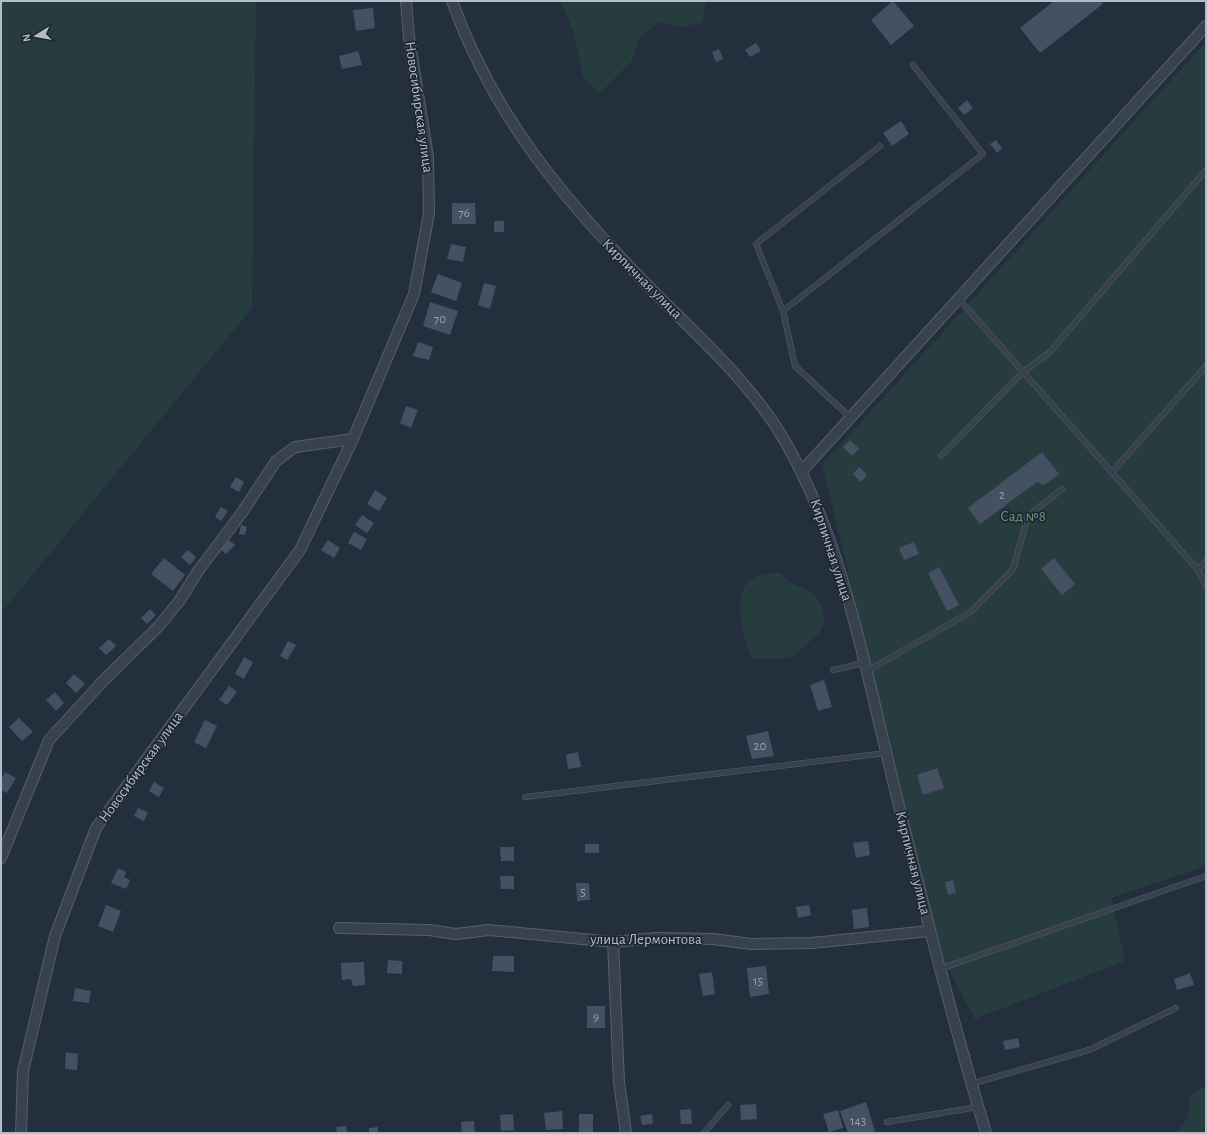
<svg xmlns="http://www.w3.org/2000/svg" width="1207" height="1134" font-family="'Alegreya Sans',sans-serif">
  <style>
    .green { fill: #263c3f }
    .building { fill: #455162 }
    .lines { fill: none; stroke-linecap: round; stroke-linejoin: round }
    .lane-casing { stroke: #565f6c; stroke-width: 6 }
    .street-casing { stroke: #565f6c; stroke-width: 12 }
    .lane { stroke: #38414e; stroke-width: 5 }
    .street { stroke: #38414e; stroke-width: 10 }
    .labels { text-anchor: middle; dominant-baseline: central; stroke-width: 3.5; stroke-linejoin: round; paint-order: stroke }
    .number-label { font-size: 13px; fill: #98a1af }
    .street-label { font-size: 15px; fill: #b4bcc9; stroke: #1d2633 }
    .park-label { font-size: 15px; fill: #6b9a76; stroke: #1d2633 }
  </style>
  <rect width="100%" height="100%" fill="#242f3e"/>
  <!-- green -->
  <g class="green">
    <path d="M 1,1 L 256,1 L 252,308 L 1,613 Z"/>
    <path d="M 560,1 L 706,1 L 702,23 L 680,27 L 658,22 L 640,38 L 632,61 L 599,94 L 583,76 L 573,30 Z"/>
    <path d="M 1206,42 L 1206,866 L 1111,898 L 1125,961 L 975,1019 L 940,953 L 893,754 L 822,465 Z"/>
    <path d="M 770,573 L 781,573 L 789,582 L 810,591 L 818,599 L 823,610 L 825,621 L 820,632 L 794,656 L 775,659 L 752,658 C 743,640 733,600 747,583 C 753,576 762,575 770,573 Z"/>
    <path d="M 1206,1087 L 1206,1133 L 1174,1133 C 1189,1124 1189,1111 1190,1095 L 1200,1088 Z"/>
  </g>
  <!-- building -->
  <g class="building">
    <path d="M 893,1 L 914,26 L 891,45 L 871,20 Z"/>
    <path d="M 1054,1 L 1101,1 L 1103,4 L 1040,53 L 1020,28 Z"/>
    <path d="M 373,8 L 375,28 L 356,31 L 353,10 Z"/>
    <path d="M 756,43 L 761,51 L 750,57 L 745,50 Z"/>
    <path d="M 719,49 L 723,59 L 716,62 L 712,52 Z"/>
    <path d="M 358,51 L 362,65 L 342,69 L 339,56 Z"/>
    <path d="M 967,100 L 973,108 L 964,115 L 958,108 Z"/>
    <path d="M 901,121 L 909,134 L 892,146 L 883,133 Z"/>
    <path d="M 996,140 L 1002,148 L 997,153 L 990,144 Z"/>
    <path d="M 452,203 L 475,203 L 476,224 L 452,224 Z"/>
    <rect x="494" y="221" width="10" height="11"/>
    <path d="M 451,244 L 466,247 L 463,262 L 447,259 Z"/>
    <path d="M 438,274 L 462,283 L 456,301 L 431,292 Z"/>
    <path d="M 484,283 L 496,286 L 490,309 L 478,305 Z"/>
    <path d="M 430,302 L 458,311 L 450,335 L 423,326 Z"/>
    <path d="M 418,342 L 433,347 L 429,360 L 413,356 Z"/>
    <path d="M 406,406 L 418,410 L 411,428 L 400,423 Z"/>
    <path d="M 850,440 L 859,449 L 852,456 L 843,447 Z"/>
    <path d="M 1042,452 L 1059,474 L 1044,485 L 1037,482 L 980,524 L 968,508 Z"/>
    <path d="M 859,467 L 867,475 L 861,482 L 853,474 Z"/>
    <path d="M 236,477 L 244,482 L 239,492 L 230,487 Z"/>
    <path d="M 375,490 L 387,498 L 379,511 L 367,504 Z"/>
    <path d="M 221,507 L 228,511 L 221,521 L 215,517 Z"/>
    <path d="M 362,515 L 374,523 L 367,533 L 355,525 Z"/>
    <path d="M 241,525 L 247,527 L 245,535 L 239,534 Z"/>
    <path d="M 354,532 L 367,539 L 361,550 L 348,543 Z"/>
    <path d="M 229,540 L 235,545 L 226,554 L 220,549 Z"/>
    <path d="M 328,540 L 340,548 L 334,558 L 321,550 Z"/>
    <path d="M 914,542 L 919,554 L 904,560 L 899,548 Z"/>
    <path d="M 188,550 L 196,557 L 190,565 L 181,557 Z"/>
    <path d="M 164,558 L 185,575 L 173,591 L 151,574 Z"/>
    <path d="M 1054,558 L 1075,584 L 1062,595 L 1041,569 Z"/>
    <path d="M 939,567 L 959,605 L 947,611 L 928,573 Z"/>
    <path d="M 150,609 L 156,615 L 147,624 L 141,618 Z"/>
    <path d="M 109,639 L 116,646 L 106,655 L 99,648 Z"/>
    <path d="M 288,641 L 296,645 L 287,660 L 280,656 Z"/>
    <path d="M 244,657 L 253,662 L 244,679 L 235,674 Z"/>
    <path d="M 74,674 L 85,684 L 76,693 L 66,683 Z"/>
    <path d="M 824,680 L 832,707 L 818,711 L 810,685 Z"/>
    <path d="M 229,686 L 237,692 L 227,705 L 219,700 Z"/>
    <path d="M 55,692 L 64,703 L 56,711 L 46,700 Z"/>
    <path d="M 19,718 L 33,732 L 22,741 L 9,727 Z"/>
    <path d="M 205,720 L 217,726 L 206,748 L 194,742 Z"/>
    <path d="M 768,731 L 774,756 L 752,759 L 746,736 Z"/>
    <path d="M 578,752 L 581,767 L 568,769 L 566,755 Z"/>
    <path d="M 937,768 L 944,788 L 923,795 L 917,775 Z"/>
    <path d="M 5,772 L 16,778 L 7,793 L 1,790 L 1,780 Z"/>
    <path d="M 154,782 L 164,788 L 159,797 L 149,791 Z"/>
    <path d="M 138,808 L 148,812 L 144,821 L 134,816 Z"/>
    <path d="M 868,841 L 870,855 L 856,858 L 853,843 Z"/>
    <rect x="585" y="844" width="14" height="9"/>
    <path d="M 500,847 L 514,847 L 514,861 L 501,861 Z"/>
    <path d="M 118,868 L 126,872 L 124,877 L 130,880 L 126,889 L 111,883 Z"/>
    <path d="M 500,876 L 514,876 L 514,889 L 501,889 Z"/>
    <path d="M 953,880 L 956,893 L 948,895 L 945,882 Z"/>
    <path d="M 576,883 L 589,883 L 590,900 L 577,901 Z"/>
    <path d="M 106,905 L 121,911 L 113,932 L 98,926 Z"/>
    <path d="M 809,905 L 811,915 L 798,918 L 796,907 Z"/>
    <path d="M 867,908 L 869,927 L 854,929 L 852,910 Z"/>
    <path d="M 493,956 L 514,956 L 514,972 L 492,971 Z"/>
    <path d="M 388,960 L 402,961 L 402,974 L 387,973 Z"/>
    <path d="M 364,962 L 365,985 L 353,986 L 351,979 L 342,980 L 341,963 Z"/>
    <path d="M 766,966 L 769,994 L 750,997 L 747,968 Z"/>
    <path d="M 712,972 L 715,994 L 703,996 L 699,974 Z"/>
    <path d="M 1190,973 L 1194,985 L 1177,990 L 1174,979 Z"/>
    <path d="M 75,988 L 91,991 L 89,1003 L 73,1001 Z"/>
    <rect x="587" y="1006" width="18" height="22"/>
    <path d="M 1018,1038 L 1020,1047 L 1005,1050 L 1003,1041 Z"/>
    <path d="M 66,1052 L 78,1054 L 77,1070 L 65,1069 Z"/>
    <path d="M 866,1102 L 875,1131 L 869,1133 L 848,1133 L 840,1111 Z"/>
    <path d="M 756,1104 L 757,1119 L 741,1120 L 740,1105 Z"/>
    <path d="M 691,1109 L 692,1124 L 681,1124 L 680,1110 Z"/>
    <path d="M 838,1110 L 843,1128 L 829,1132 L 823,1114 Z"/>
    <path d="M 562,1111 L 563,1129 L 546,1130 L 544,1113 Z"/>
    <path d="M 513,1114 L 514,1130 L 501,1131 L 500,1115 Z"/>
    <rect x="579" y="1114" width="14" height="18"/>
    <path d="M 652,1114 L 653,1124 L 642,1125 L 640,1116 Z"/>
    <path d="M 474,1121 L 475,1133 L 462,1133 L 461,1122 Z"/>
    <path d="M 346,1126 L 347,1133 L 337,1133 L 336,1127 Z"/>
    <path d="M 378,1127 L 378,1133 L 369,1133 L 369,1128 Z"/>
  </g>
  <g class="lines">
    <!-- lane casing -->
    <g class="lane-casing">
      <g id="lane">
        <path d="M 958,298 L 1198,570 L 1206,586"/>
        <path d="M 783,311 L 756,244 L 880,146"/>
        <path d="M 851,418 L 795,366 L 783,311 L 983,154 L 913,65"/>
        <path d="M 941,456 L 1023,372 L 1049,353 L 1206,170"/>
        <path d="M 1112,472 L 1206,366"/>
        <path d="M 1198,570 L 1206,561"/>
        <path d="M 833,670 L 864,663"/>
        <path d="M 867,671 L 971,612 L 1013,569 L 1028,516 L 1062,489"/>
        <path d="M 525,797 L 886,753"/>
        <path d="M 940,969 L 1206,876"/>
        <path d="M 971,1084 L 1089,1050 L 1176,1008"/>
        <path d="M 887,1122 L 978,1107"/>
        <path d="M 704,1133 L 728,1105"/>
      </g>
    </g>
    <!-- street casing -->
    <g class="street-casing">
      <g id="street">
        <path d="M 452,1 C 494,118 566,202 651,289 C 697,335 754,386 786,443 C 841,540 862,653 888,760 C 918,886 949,1009 986,1133"/>
        <path d="M 802,471 L 1206,26"/>
        <path d="M 1,858 L 49,740 L 103,681 L 159,626 L 180,600 L 198,571 L 241,514 L 276,461 L 295,447 L 353,439"/>
        <path d="M 339,928 L 429,930 L 456,934 L 489,930 L 613,942 L 655,938 L 713,939 L 751,944 L 812,943 L 929,931"/>
        <path d="M 613,942 L 619,1082 L 626,1133"/>
        <path d="M 21,1133 L 23,1071 L 55,936 L 96,828 L 300,550 L 353,439 L 414,294 L 429,213 L 428,157 L 409,37 L 406,1"/>
      </g>
    </g>
    <!-- lane -->
    <use href="#lane" class="lane"/>
    <!-- street -->
    <use href="#street" class="street"/>
  </g>
  <g class="labels">
    <!-- number labels -->
    <g class="number-label">
      <text x="464" y="213">76</text>
      <text x="440" y="319">70</text>
      <text x="1002" y="495">2</text>
      <text x="760" y="746">20</text>
      <text x="583" y="892">5</text>
      <text x="758" y="981">15</text>
      <text x="596" y="1017">9</text>
      <text x="858" y="1121">143</text>
    </g>
    <!-- street labels -->
    <g class="street-label">
      <text transform="translate(419 107) rotate(82)">Новосибирская улица</text>
      <text transform="translate(642 279) rotate(45)">Кирпичная улица</text>
      <text transform="translate(831 550) rotate(72)">Кирпичная улица</text>
      <text transform="translate(141 767) rotate(-54)">Новосибирская улица</text>
      <text transform="translate(913 863) rotate(76)">Кирпичная улица</text>
      <text x="646" y="939">улица Лермонтова</text>
    </g>
    <!-- park labels -->
    <g class="park-label">
      <text x="1023" y="516">Сад №8</text>
    </g>
  </g>
  <!-- border -->
  <rect width="1207" height="1134" fill="none" stroke="#b4bcc9" stroke-width="4"/>
  <!-- north arrow -->
  <g transform="translate(36 36) rotate(259)" stroke="#1d2633" stroke-width="3" paint-order="stroke">
  <path d="M0-3L7 15L0 10L-7 15Z" fill="#b4bcc9"/>
  <text y="-6" font-size="11" font-weight="bold" text-anchor="middle" fill="#b4bcc9">N</text>
  </g>
</svg>
